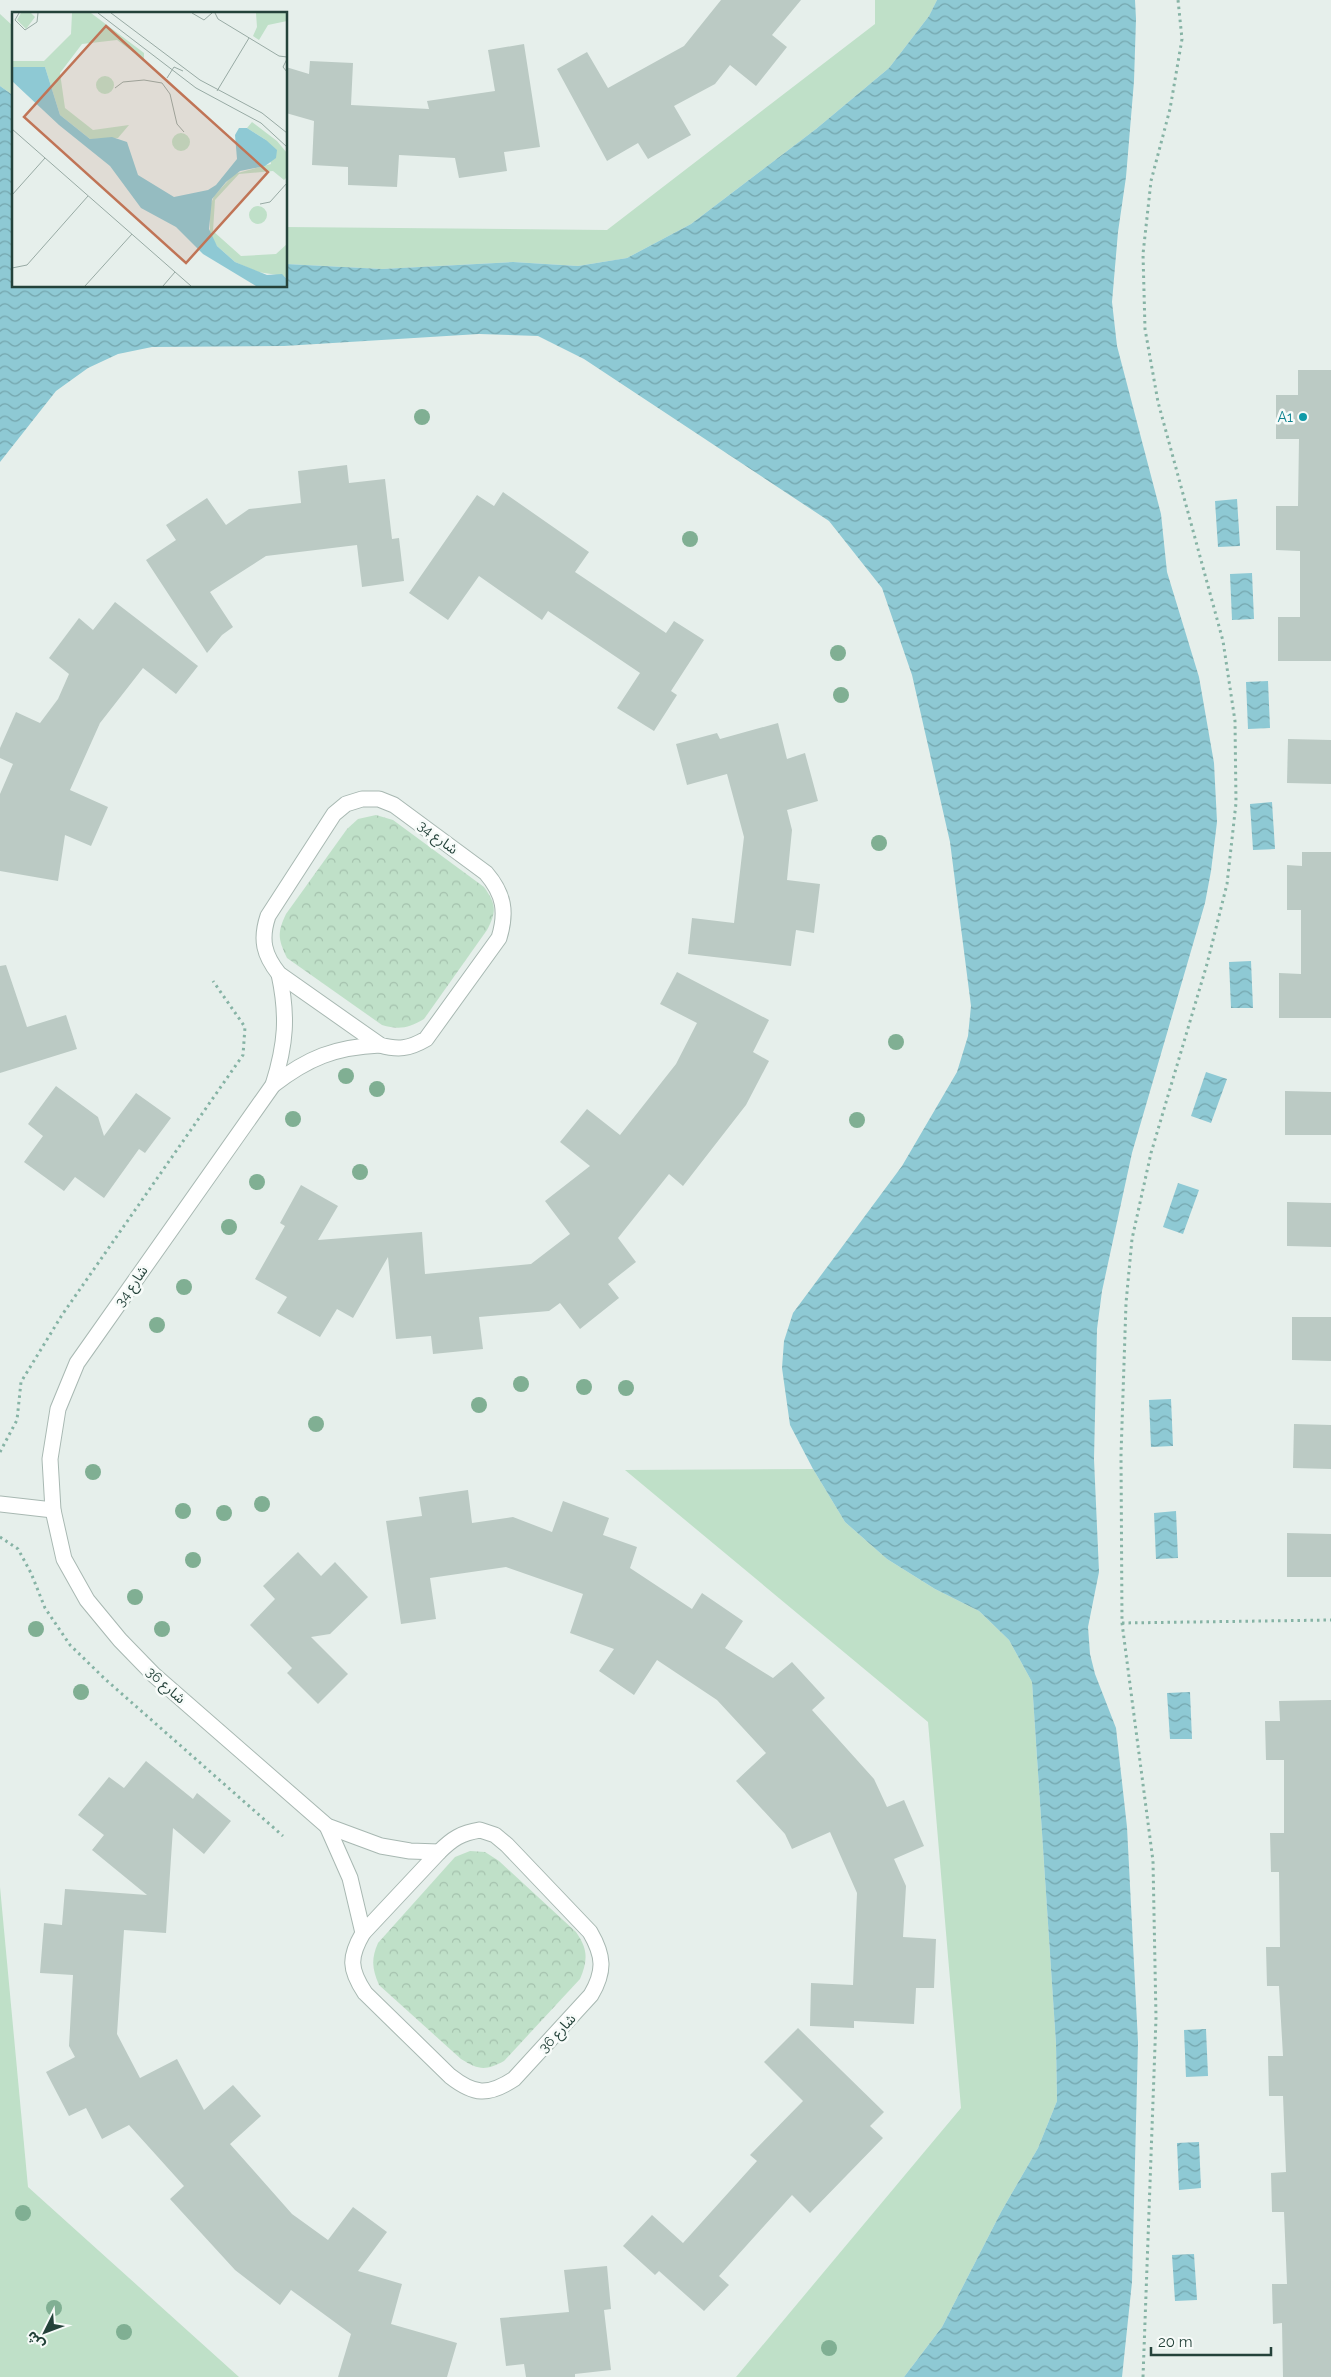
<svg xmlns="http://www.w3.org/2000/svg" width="1331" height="2377" font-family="Raleway,'Noto Sans Arabic',sans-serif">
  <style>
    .park { fill: url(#park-crowns) }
    .garden { fill: #bfe0c8 }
    .water { fill: url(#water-waves) }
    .building { fill: #bbcac4 }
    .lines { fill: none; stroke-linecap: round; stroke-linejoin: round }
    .street-casing { stroke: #a8b8b2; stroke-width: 17 }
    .path { stroke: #86b3a5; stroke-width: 3; stroke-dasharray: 2.5 4; stroke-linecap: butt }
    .street { stroke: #fff; stroke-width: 15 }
    .tree { fill: #80af93 }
    .culture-dot { fill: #0f9aa8; stroke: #f7fbf9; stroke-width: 2 }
    .labels { text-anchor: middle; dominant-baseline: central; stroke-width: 5; stroke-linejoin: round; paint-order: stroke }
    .culture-label { font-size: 14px; fill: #0d838f; stroke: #f7fbf9; text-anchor: end }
    .street-label { font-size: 14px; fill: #24423a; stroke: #f7fbf9 }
    .inset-road { fill: none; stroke: #98aaa4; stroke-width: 1 }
    .view { fill: #c07456; fill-opacity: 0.15; stroke: #c07456; stroke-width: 2.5 }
    .inset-edge { fill: none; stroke: #24423a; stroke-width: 2.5 }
  </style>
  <defs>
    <pattern id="park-crowns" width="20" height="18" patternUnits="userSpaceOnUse" patternTransform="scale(1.25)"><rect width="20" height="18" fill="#bfe0c8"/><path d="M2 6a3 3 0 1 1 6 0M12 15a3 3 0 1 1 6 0" fill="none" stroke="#a4c1ad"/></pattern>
    <pattern id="water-waves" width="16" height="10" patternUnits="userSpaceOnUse" patternTransform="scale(1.25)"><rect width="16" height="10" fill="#8ec9d4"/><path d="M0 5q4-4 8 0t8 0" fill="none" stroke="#74a5ad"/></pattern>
  </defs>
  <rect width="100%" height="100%" fill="#e6efeb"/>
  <!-- park -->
  <g class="park">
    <path d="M 376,815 L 393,820 L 484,887 C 496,904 497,911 487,930 L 424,1019 C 409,1028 399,1030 382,1025 L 287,958 C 278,939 277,933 286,914 L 347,829 L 358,819 Z"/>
    <path d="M 470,1851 L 485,1852 L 499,1861 L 576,1932 C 588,1949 588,1960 580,1979 L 504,2061 C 485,2071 479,2070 461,2059 L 379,1985 C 372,1969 371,1959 378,1943 L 455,1857 Z"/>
  </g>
  <!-- garden -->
  <g class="garden">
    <path d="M 875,0 L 937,0 L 929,16 L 889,68 L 816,129 L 691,224 L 627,258 L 578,266 L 513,262 L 382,269 L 286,264 L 286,227 L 607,230 L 875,24 Z"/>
    <path d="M 0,14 L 14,27 L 14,96 L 0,86 Z"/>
    <path d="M 813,1469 L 845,1522 L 887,1559 L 935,1589 L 979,1611 L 1009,1640 L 1032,1682 L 1056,2044 L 1057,2101 L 1038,2148 L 1001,2212 L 942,2327 L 904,2377 L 736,2377 L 961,2108 L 928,1722 L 625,1470 Z"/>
    <path d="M 0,1887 L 28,2187 L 239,2377 L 0,2377 Z"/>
  </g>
  <!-- water -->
  <g class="water">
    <path d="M 937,0 L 1135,0 L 1136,19 L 1134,81 L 1126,177 L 1118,232 L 1112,302 L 1117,346 L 1161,514 L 1167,572 L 1199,677 L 1214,763 L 1217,822 L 1211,871 L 1205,903 L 1132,1153 L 1102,1291 L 1097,1329 L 1094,1459 L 1099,1572 L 1088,1627 L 1090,1654 L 1095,1674 L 1116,1728 L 1127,1827 L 1138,2042 L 1132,2282 L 1122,2377 L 904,2377 L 942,2327 L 1001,2212 L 1038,2148 L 1057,2101 L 1056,2044 L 1032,1682 L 1009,1640 L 979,1611 L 935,1589 L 887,1559 L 845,1522 L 813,1469 L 790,1425 L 782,1368 L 784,1341 L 793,1313 L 902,1166 L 957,1072 L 968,1036 L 971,1006 L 950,842 L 912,675 L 882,588 L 829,521 L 584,359 L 538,336 L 479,334 L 284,346 L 152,347 L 118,354 L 88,368 L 56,391 L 0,462 L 0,86 L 14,96 L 14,286 L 286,286 L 286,264 L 382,269 L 513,262 L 578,266 L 627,258 L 691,224 L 816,129 L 889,68 L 929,16 Z"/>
    <path d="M 1237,499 L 1240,546 L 1218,547 L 1215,501 Z"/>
    <path d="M 1252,573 L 1254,619 L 1232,620 L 1230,574 Z"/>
    <path d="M 1268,681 L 1270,728 L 1248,729 L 1246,682 Z"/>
    <path d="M 1272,802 L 1275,849 L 1253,850 L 1250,804 Z"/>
    <path d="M 1251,961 L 1253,1008 L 1231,1008 L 1229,962 Z"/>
    <path d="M 1206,1072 L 1227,1079 L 1211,1123 L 1191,1116 Z"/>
    <path d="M 1178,1183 L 1199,1190 L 1183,1234 L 1163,1227 Z"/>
    <path d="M 1171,1399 L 1173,1446 L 1151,1447 L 1149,1400 Z"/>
    <path d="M 1176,1511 L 1178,1558 L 1156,1559 L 1154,1513 Z"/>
    <path d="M 1190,1692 L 1192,1739 L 1170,1739 L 1167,1693 Z"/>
    <path d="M 1206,2029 L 1208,2076 L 1186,2077 L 1184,2030 Z"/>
    <path d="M 1199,2142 L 1201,2188 L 1179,2190 L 1177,2143 Z"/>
    <path d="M 1194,2254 L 1197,2300 L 1175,2301 L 1172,2255 Z"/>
  </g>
  <!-- building -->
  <g class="building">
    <path d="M 721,0 L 801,0 L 772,35 L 787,47 L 756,86 L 730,65 L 715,84 L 674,106 L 691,135 L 648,159 L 638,143 L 607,161 L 557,69 L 587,52 L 608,88 L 684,46 Z"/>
    <path d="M 524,44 L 540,147 L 504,152 L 507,171 L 459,178 L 455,158 L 399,155 L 397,187 L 348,185 L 348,167 L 312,165 L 314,121 L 286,113 L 286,67 L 309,74 L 310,61 L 353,63 L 351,105 L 429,109 L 427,101 L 495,91 L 488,50 Z"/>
    <path d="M 1298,370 L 1331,370 L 1331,661 L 1278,661 L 1278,617 L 1300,617 L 1300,551 L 1276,550 L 1276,506 L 1298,506 L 1299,439 L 1276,439 L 1276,395 L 1298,395 Z"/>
    <path d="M 347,465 L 349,483 L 385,479 L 392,539 L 399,538 L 404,581 L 362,587 L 357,545 L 266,556 L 210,592 L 233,627 L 222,635 L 207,653 L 146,560 L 176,540 L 166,525 L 207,498 L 226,525 L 249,509 L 301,503 L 298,471 Z"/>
    <path d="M 503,492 L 589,552 L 575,572 L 666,633 L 674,621 L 704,640 L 671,691 L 677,695 L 654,731 L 617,708 L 640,673 L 548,611 L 542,620 L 479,576 L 448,620 L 409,593 L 477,495 L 494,506 Z"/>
    <path d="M 115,602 L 198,666 L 176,694 L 143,668 L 100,723 L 70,790 L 108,807 L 91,846 L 65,835 L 58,881 L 0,871 L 0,794 L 13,764 L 0,758 L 0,748 L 16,712 L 40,723 L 58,699 L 69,674 L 49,658 L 79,618 L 93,630 Z"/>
    <path d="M 778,723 L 787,759 L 805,753 L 818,801 L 787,810 L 792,830 L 787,880 L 820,884 L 814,933 L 796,930 L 791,966 L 688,954 L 692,918 L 734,923 L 744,837 L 727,774 L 687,785 L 676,744 L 717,733 L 720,739 Z"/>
    <path d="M 1288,739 L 1331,740 L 1331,784 L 1287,783 Z"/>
    <path d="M 1302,852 L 1331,852 L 1331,1018 L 1279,1018 L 1279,973 L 1301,974 L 1301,910 L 1287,910 L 1287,865 L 1302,866 Z"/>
    <path d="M 6,965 L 27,1027 L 66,1015 L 77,1049 L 0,1073 L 0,966 Z"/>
    <path d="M 677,972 L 769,1020 L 753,1052 L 769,1061 L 746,1105 L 683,1186 L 669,1174 L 618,1238 L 636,1262 L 608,1284 L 619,1298 L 580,1329 L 560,1303 L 549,1311 L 479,1317 L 483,1349 L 433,1354 L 431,1336 L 396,1339 L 388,1257 L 353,1318 L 337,1309 L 320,1337 L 277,1313 L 287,1297 L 255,1279 L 285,1226 L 280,1223 L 301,1185 L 338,1206 L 318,1240 L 422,1232 L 425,1274 L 531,1264 L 570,1234 L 545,1201 L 590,1166 L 560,1142 L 587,1109 L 620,1135 L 676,1064 L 697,1023 L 660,1004 Z"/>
    <path d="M 56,1086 L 98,1117 L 104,1136 L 136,1093 L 171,1118 L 145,1153 L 139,1149 L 104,1198 L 75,1177 L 64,1191 L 24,1162 L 43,1136 L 28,1124 Z"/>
    <path d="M 1285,1091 L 1331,1092 L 1331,1135 L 1285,1135 Z"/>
    <path d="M 1287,1202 L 1331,1203 L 1331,1247 L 1287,1246 Z"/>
    <path d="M 1292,1317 L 1331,1317 L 1331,1361 L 1292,1360 Z"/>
    <path d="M 1294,1424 L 1331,1425 L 1331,1469 L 1293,1468 Z"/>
    <path d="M 468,1490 L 472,1523 L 513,1517 L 552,1532 L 563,1501 L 609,1518 L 603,1535 L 637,1547 L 630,1568 L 692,1609 L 702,1593 L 743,1621 L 725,1648 L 773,1678 L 792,1662 L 825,1698 L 812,1710 L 874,1779 L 887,1807 L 904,1800 L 924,1846 L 894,1859 L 906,1886 L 903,1937 L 936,1939 L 934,1988 L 916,1988 L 914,2024 L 854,2021 L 854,2028 L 810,2026 L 811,1983 L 853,1985 L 857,1893 L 830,1832 L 792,1849 L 785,1834 L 736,1781 L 766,1753 L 717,1700 L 657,1660 L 634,1695 L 599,1671 L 614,1649 L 570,1633 L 583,1594 L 506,1567 L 430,1578 L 436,1619 L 401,1624 L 386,1521 L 422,1516 L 419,1497 Z"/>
    <path d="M 1287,1533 L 1331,1534 L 1331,1577 L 1287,1577 Z"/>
    <path d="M 298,1552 L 321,1576 L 335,1562 L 368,1597 L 330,1634 L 311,1637 L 348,1674 L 318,1704 L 287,1673 L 292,1668 L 250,1625 L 275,1599 L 263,1586 Z"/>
    <path d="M 1331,1700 L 1331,2377 L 1283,2377 L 1282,2323 L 1273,2324 L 1272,2284 L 1287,2284 L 1284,2212 L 1272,2212 L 1271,2173 L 1286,2172 L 1283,2096 L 1269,2096 L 1268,2056 L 1283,2056 L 1279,1986 L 1267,1986 L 1266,1947 L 1280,1947 L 1279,1872 L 1271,1872 L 1270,1833 L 1284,1833 L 1284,1760 L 1266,1760 L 1265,1721 L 1280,1721 L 1279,1701 Z"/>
    <path d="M 146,1761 L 193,1799 L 197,1793 L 231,1821 L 204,1854 L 173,1828 L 166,1933 L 124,1930 L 117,2034 L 140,2078 L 177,2059 L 204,2110 L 233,2085 L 261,2116 L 230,2144 L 292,2214 L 328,2240 L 353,2207 L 387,2232 L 358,2271 L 402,2284 L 391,2324 L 457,2343 L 447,2377 L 338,2377 L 351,2334 L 291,2290 L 280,2305 L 235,2270 L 170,2199 L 184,2186 L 129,2125 L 102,2139 L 86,2108 L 69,2116 L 46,2072 L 75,2057 L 69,2046 L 73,1975 L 40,1973 L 44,1923 L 62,1925 L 65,1889 L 147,1895 L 92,1850 L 104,1835 L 78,1815 L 109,1777 L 124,1788 Z"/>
    <path d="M 798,2028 L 884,2112 L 870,2126 L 883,2138 L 810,2213 L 792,2195 L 719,2276 L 729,2285 L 704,2311 L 659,2271 L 655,2275 L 623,2246 L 652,2215 L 683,2243 L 757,2161 L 750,2155 L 803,2101 L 764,2062 Z"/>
    <path d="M 607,2266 L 611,2309 L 604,2310 L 611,2370 L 575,2374 L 575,2377 L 526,2377 L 524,2364 L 506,2366 L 500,2318 L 569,2312 L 564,2270 Z"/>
  </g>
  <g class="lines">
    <!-- street casing -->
    <g class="street-casing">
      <g id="street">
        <path d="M 362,799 L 379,799 L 394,805 L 486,873 C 504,894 507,912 499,938 L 426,1039 C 409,1049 398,1050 380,1045 L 279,974 C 264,955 260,940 268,916 L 334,814 L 346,804 Z"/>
        <path d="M 279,974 C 288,1016 286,1044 273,1085 L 77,1363 L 58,1409 L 50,1459 L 53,1510 L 64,1559 L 87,1600 L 120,1640 L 154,1675 L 327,1826 L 381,1846 L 410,1851 L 439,1852"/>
        <path d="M 273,1085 C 308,1058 335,1047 380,1045"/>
        <path d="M 0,1504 L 53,1510"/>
        <path d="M 327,1826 L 350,1878 L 363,1933"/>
        <path d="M 480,1830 L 495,1835 L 507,1845 L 590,1932 C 604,1956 605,1971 591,1995 L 514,2079 C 488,2096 474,2095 450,2076 L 365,1993 C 349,1969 349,1957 363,1933 L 439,1852 C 452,1839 461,1833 480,1830 Z"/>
      </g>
    </g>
    <!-- path -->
    <g class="path">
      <path d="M 0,1452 L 17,1420 L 21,1382 L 62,1315 L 243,1055 L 245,1027 L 213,981"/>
      <path d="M 0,1537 L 18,1549 L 31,1573 L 45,1608 L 70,1645 L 105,1679 L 283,1836"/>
      <path d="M 1122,1623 L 1331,1620"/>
      <path d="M 1143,2377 L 1156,2018 L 1153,1861 L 1122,1623 L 1121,1455 L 1126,1303 L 1132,1239 L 1151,1153 L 1207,964 L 1227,884 L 1236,803 L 1235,721 L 1223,641 L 1158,402 L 1145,329 L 1143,254 L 1151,181 L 1170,109 L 1182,39 L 1178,0"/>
    </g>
    <!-- street -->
    <use href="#street" class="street"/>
  </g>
  <!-- trees -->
  <g class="tree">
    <circle cx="422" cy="417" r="8"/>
    <circle cx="690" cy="539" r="8"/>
    <circle cx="838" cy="653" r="8"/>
    <circle cx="841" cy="695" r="8"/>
    <circle cx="879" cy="843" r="8"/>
    <circle cx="896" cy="1042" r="8"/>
    <circle cx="346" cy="1076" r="8"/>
    <circle cx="377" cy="1089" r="8"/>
    <circle cx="293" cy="1119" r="8"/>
    <circle cx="857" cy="1120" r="8"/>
    <circle cx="360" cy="1172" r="8"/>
    <circle cx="257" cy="1182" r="8"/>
    <circle cx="229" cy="1227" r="8"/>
    <circle cx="184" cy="1287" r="8"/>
    <circle cx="157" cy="1325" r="8"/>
    <circle cx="521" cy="1384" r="8"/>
    <circle cx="584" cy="1387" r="8"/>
    <circle cx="626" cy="1388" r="8"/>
    <circle cx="479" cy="1405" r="8"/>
    <circle cx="316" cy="1424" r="8"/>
    <circle cx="93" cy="1472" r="8"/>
    <circle cx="262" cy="1504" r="8"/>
    <circle cx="183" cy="1511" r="8"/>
    <circle cx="224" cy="1513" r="8"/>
    <circle cx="193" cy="1560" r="8"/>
    <circle cx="135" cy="1597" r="8"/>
    <circle cx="36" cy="1629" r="8"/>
    <circle cx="162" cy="1629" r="8"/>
    <circle cx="81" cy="1692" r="8"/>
    <circle cx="23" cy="2213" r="8"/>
    <circle cx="54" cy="2308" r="8"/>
    <circle cx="124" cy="2332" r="8"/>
    <circle cx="829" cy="2348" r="8"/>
  </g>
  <!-- markers -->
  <circle class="culture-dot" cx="1303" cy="417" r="5"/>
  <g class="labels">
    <!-- culture labels -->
    <g class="culture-label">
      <text x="1293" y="417">A1</text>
    </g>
    <!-- street labels -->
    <g class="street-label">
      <text transform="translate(438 837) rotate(37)">شارع 34</text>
      <text transform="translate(131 1286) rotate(-55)">شارع 34</text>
      <text transform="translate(166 1685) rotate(42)">شارع 36</text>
      <text transform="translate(557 2033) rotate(-47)">شارع 36</text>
    </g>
  </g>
  <!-- overview -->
  <g transform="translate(12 12)">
    <rect width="275" height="275" fill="#e6efeb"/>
    <path d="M 9,1 L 19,1 L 23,5 L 14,17 L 5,8 ZM84 73a9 9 0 1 1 18 0a9 9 0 1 1-18 0ZM160 130a9 9 0 1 1 18 0a9 9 0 1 1-18 0ZM237 203a9 9 0 1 1 18 0a9 9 0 1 1-18 0Z" fill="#bfe0c8"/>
    <path d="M 60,1 L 79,1 L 132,41 L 132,48 L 105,28 L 70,32 L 48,61 L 53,96 L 81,118 L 117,113 L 106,126 L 78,127 L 48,103 L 33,55 L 0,55 L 0,49 L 32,49 L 59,22 ZM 244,1 L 275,1 L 275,9 L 256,13 L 247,28 L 241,24 L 245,15 ZM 240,110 L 265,129 L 275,141 L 275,165 L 272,168 L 261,159 L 227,162 L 203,188 L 201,219 L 229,244 L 264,242 L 275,232 L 275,267 L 272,264 L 246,260 L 223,250 L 205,234 L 198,223 L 198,194 L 202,184 L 222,162 L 259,152 L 254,128 L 235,116 Z" fill="#bfe0c8"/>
    <path d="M 0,55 L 33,55 L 48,103 L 78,127 L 100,125 L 115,130 L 126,163 L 162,185 L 196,178 L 204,173 L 225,147 L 223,123 L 227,116 L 235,116 L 254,128 L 265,138 L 264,146 L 253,154 L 228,159 L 214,170 L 200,187 L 197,217 L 205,234 L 223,250 L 255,263 L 270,262 L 275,267 L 275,274 L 244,274 L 191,242 L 164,215 L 129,196 L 98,154 L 47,113 L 0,69 Z" fill="#8ec9d4"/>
    <path class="inset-road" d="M 7,1 L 3,8 L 13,18 L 25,10 L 26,1M 86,1 L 184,76 L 249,111 L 275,135M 99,1 L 188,68 L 250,101 L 275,121M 180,1 L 192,8 L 200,1M 203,1 L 206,7 L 267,44 L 275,45M 275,47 L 271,55 L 275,60M 155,66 L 162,55 L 171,59M 103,76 L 111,70 L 132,68 L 150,71 L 158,82 L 165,112 L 172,120M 205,79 L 237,26M 0,117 L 179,274M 0,183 L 33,146M 248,192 L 258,190 L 275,171M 0,256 L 15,253 L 76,184M 73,274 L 120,222M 151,274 L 163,260"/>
    <path class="view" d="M 94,14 L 256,160 L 174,251 L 12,105 Z"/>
    <rect width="275" height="275" class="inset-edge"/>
  </g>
  <!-- north arrow -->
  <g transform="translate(45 2332) rotate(228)" stroke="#f7fbf9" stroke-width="4" paint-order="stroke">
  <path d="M0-4L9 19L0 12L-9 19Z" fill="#24423a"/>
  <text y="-8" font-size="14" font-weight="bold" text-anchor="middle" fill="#24423a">ش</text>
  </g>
  <!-- scale -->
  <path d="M1151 2347v8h120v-8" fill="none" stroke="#24423a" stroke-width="2.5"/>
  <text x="1158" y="2347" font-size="15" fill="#24423a" stroke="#f7fbf9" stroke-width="4" paint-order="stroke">20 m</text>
</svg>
